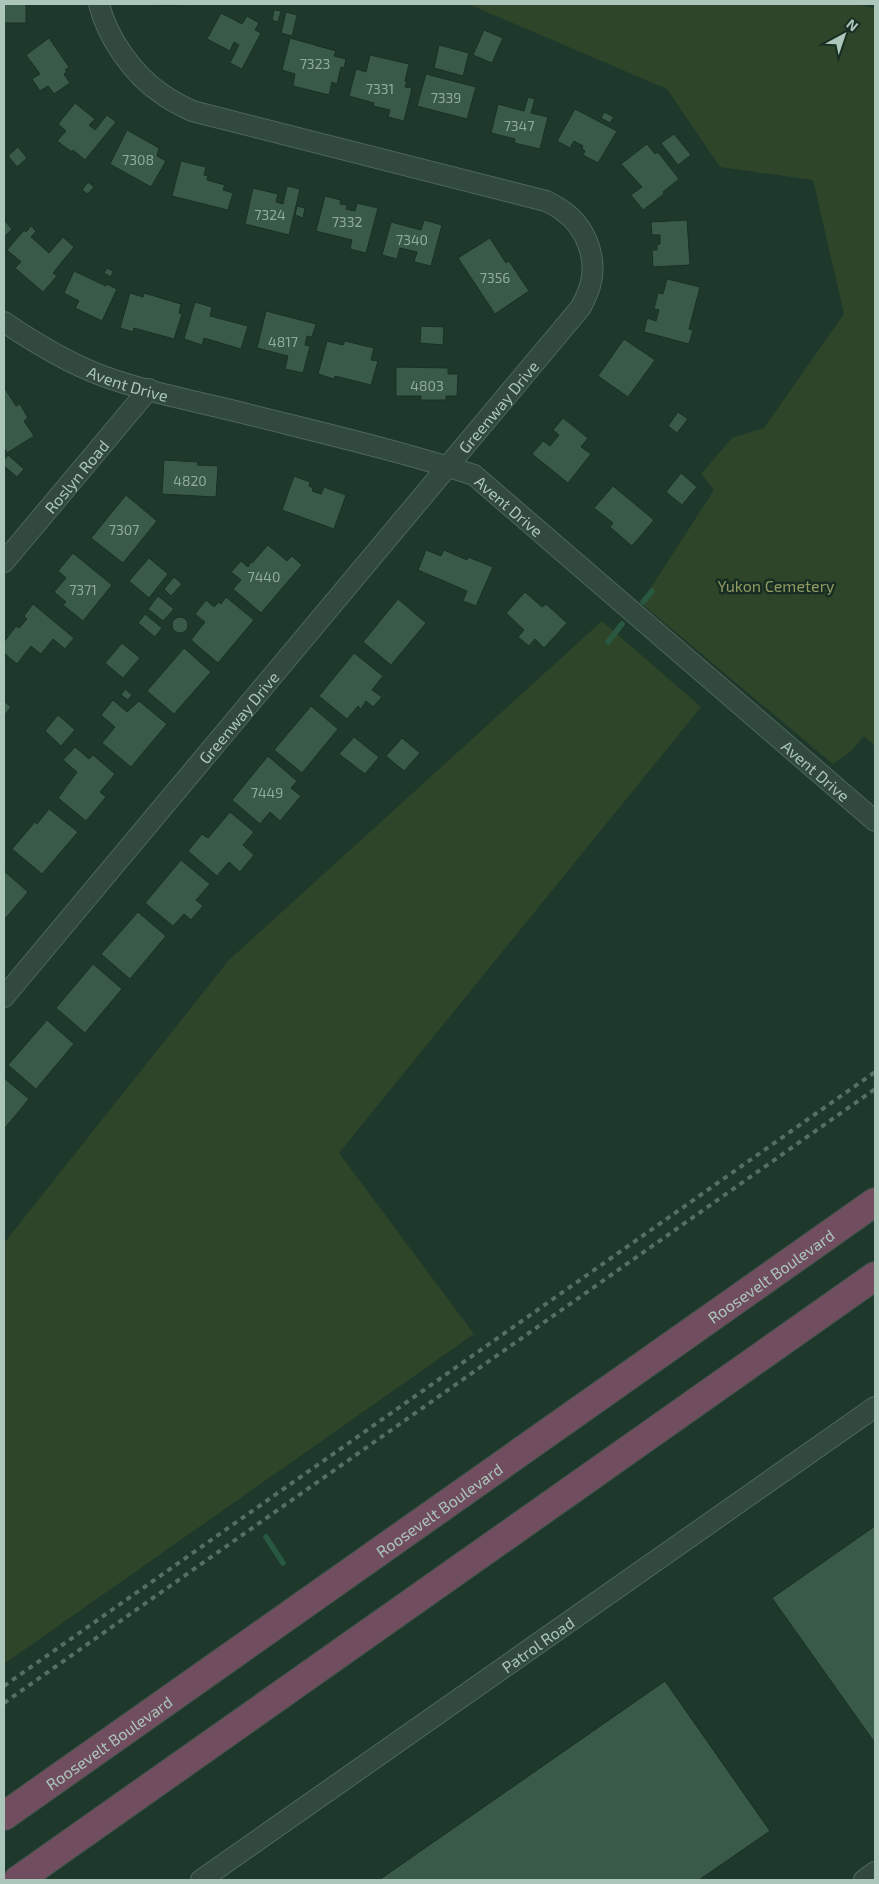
<svg xmlns="http://www.w3.org/2000/svg" width="879" height="1884" font-family="'Exo 2',sans-serif">
  <style>
    .green { fill: #2e4529 }
    .lines { fill: none; stroke-linecap: round; stroke-linejoin: round }
    .stream { stroke: #285840; stroke-width: 5.5 }
    .building { fill: #3a5a49; stroke: #1a3024 }
    .street-casing { stroke: #4f675b; stroke-width: 22 }
    .highway-casing { stroke: #3d5448; stroke-width: 30 }
    .street { stroke: #32493d; stroke-width: 20 }
    .highway { stroke: #704e5f; stroke-width: 28 }
    .rail { stroke: #537162; stroke-width: 4; stroke-dasharray: 5 5; stroke-linecap: butt }
    .labels { text-anchor: middle; dominant-baseline: central; stroke-width: 5; stroke-linejoin: round; paint-order: stroke }
    .number-label { font-size: 14px; fill: #90ab9e }
    .street-label { font-size: 16px; fill: #acc6ba; stroke: #182e22 }
    .park-label { font-size: 16px; fill: #919962; stroke: #182e22 }
  </style>
  <rect width="100%" height="100%" fill="#1e392b"/>
  <!-- green -->
  <g class="green">
    <path d="M 468,4 L 854,4 L 875,8 L 875,746 L 864,736 L 850,752 L 833,764 L 641,603 L 714,490 L 701,474 L 732,438 L 764,428 L 844,314 L 813,180 L 720,167 L 667,89 Z"/>
    <path d="M 602,621 L 701,707 L 339,1153 L 474,1334 L 4,1664 L 4,1243 L 229,960 Z"/>
  </g>
  <g class="lines">
    <!-- stream -->
    <g class="stream">
      <path d="M 643,602 L 652,591"/>
      <path d="M 608,642 L 622,624"/>
      <path d="M 266,1537 L 283,1563"/>
    </g>
  </g>
  <!-- building -->
  <g class="building">
    <rect x="4" y="4" width="22" height="19"/>
    <path d="M 151,4 L 192,4 L 192,6 L 151,5 Z"/>
    <path d="M 274,10 L 281,11 L 278,22 L 272,20 Z"/>
    <path d="M 286,12 L 297,15 L 292,36 L 281,33 Z"/>
    <path d="M 221,13 L 242,24 L 247,16 L 259,23 L 255,30 L 261,33 L 242,69 L 230,63 L 239,45 L 234,42 L 230,51 L 207,39 Z"/>
    <path d="M 484,30 L 503,38 L 492,63 L 473,55 Z"/>
    <path d="M 49,38 L 69,67 L 65,70 L 67,72 L 64,74 L 70,83 L 54,94 L 48,86 L 40,91 L 32,79 L 40,74 L 26,55 Z"/>
    <path d="M 290,38 L 336,51 L 334,56 L 346,59 L 344,68 L 341,67 L 337,84 L 332,82 L 329,95 L 293,86 L 295,74 L 282,70 Z"/>
    <path d="M 439,45 L 469,53 L 463,76 L 434,68 Z"/>
    <path d="M 370,55 L 409,64 L 405,81 L 407,81 L 405,87 L 412,88 L 404,121 L 388,117 L 390,110 L 373,106 L 374,103 L 349,96 L 356,69 L 366,72 Z"/>
    <path d="M 426,74 L 476,87 L 467,119 L 417,106 Z"/>
    <path d="M 528,97 L 535,99 L 531,113 L 548,117 L 540,149 L 514,143 L 515,139 L 491,133 L 498,104 L 524,111 Z"/>
    <path d="M 75,103 L 95,119 L 89,125 L 95,130 L 107,115 L 116,122 L 85,160 L 73,150 L 72,152 L 57,141 L 66,131 L 58,124 Z"/>
    <path d="M 575,109 L 617,131 L 598,163 L 583,155 L 585,151 L 582,148 L 583,146 L 574,141 L 570,148 L 557,141 Z"/>
    <path d="M 604,112 L 614,117 L 610,123 L 601,118 Z"/>
    <path d="M 127,130 L 159,148 L 157,156 L 166,161 L 151,187 L 110,164 Z"/>
    <path d="M 674,134 L 691,155 L 678,165 L 661,143 Z"/>
    <path d="M 647,144 L 655,154 L 658,152 L 679,179 L 663,192 L 664,194 L 643,210 L 631,195 L 642,187 L 621,164 Z"/>
    <path d="M 18,147 L 27,158 L 17,167 L 8,156 Z"/>
    <path d="M 181,161 L 206,167 L 204,175 L 208,176 L 207,180 L 225,185 L 223,190 L 233,193 L 228,210 L 172,196 Z"/>
    <path d="M 88,182 L 94,187 L 88,194 L 82,190 Z"/>
    <path d="M 287,186 L 300,189 L 289,235 L 245,224 L 253,188 L 278,194 L 276,202 L 283,204 Z"/>
    <path d="M 325,196 L 341,200 L 340,204 L 347,205 L 346,209 L 355,211 L 357,203 L 378,208 L 366,253 L 350,249 L 352,240 L 316,231 Z"/>
    <path d="M 297,206 L 305,208 L 303,218 L 295,215 Z"/>
    <path d="M 4,220 L 12,229 L 4,237 Z"/>
    <path d="M 424,220 L 442,225 L 431,266 L 414,262 L 417,252 L 400,248 L 397,259 L 382,255 L 391,222 L 421,230 Z"/>
    <path d="M 687,220 L 690,265 L 653,267 L 652,250 L 657,250 L 657,245 L 660,244 L 660,235 L 652,235 L 651,222 Z"/>
    <path d="M 31,226 L 36,231 L 31,237 L 49,253 L 63,237 L 74,247 L 53,273 L 57,276 L 43,292 L 15,268 L 21,262 L 7,250 L 24,230 L 26,232 Z"/>
    <path d="M 490,238 L 506,263 L 509,261 L 529,291 L 495,314 L 458,258 Z"/>
    <path d="M 107,268 L 113,271 L 111,277 L 104,273 Z"/>
    <path d="M 74,271 L 106,286 L 107,284 L 117,289 L 102,321 L 75,308 L 79,301 L 64,293 Z"/>
    <path d="M 667,279 L 700,287 L 689,329 L 693,330 L 689,344 L 644,332 L 647,318 L 656,321 L 659,310 L 654,309 L 658,293 L 663,294 Z"/>
    <path d="M 130,293 L 143,297 L 144,293 L 181,304 L 179,313 L 182,314 L 174,339 L 134,328 L 133,332 L 120,328 Z"/>
    <path d="M 195,302 L 212,307 L 210,316 L 248,326 L 241,349 L 204,338 L 202,345 L 184,339 Z"/>
    <path d="M 266,311 L 316,324 L 312,337 L 307,336 L 305,345 L 310,346 L 303,373 L 285,369 L 288,356 L 257,348 Z"/>
    <path d="M 421,326 L 444,327 L 443,345 L 420,343 Z"/>
    <path d="M 624,339 L 655,360 L 628,397 L 598,376 Z"/>
    <path d="M 327,341 L 343,345 L 345,341 L 374,348 L 371,360 L 378,361 L 371,385 L 335,376 L 334,379 L 318,374 Z"/>
    <path d="M 396,367 L 448,368 L 448,374 L 458,374 L 457,396 L 446,396 L 446,400 L 421,400 L 421,396 L 396,396 Z"/>
    <path d="M 4,387 L 16,406 L 20,404 L 28,418 L 24,421 L 34,436 L 7,453 L 4,448 Z"/>
    <path d="M 678,412 L 688,419 L 677,433 L 668,426 Z"/>
    <path d="M 563,418 L 588,438 L 581,447 L 591,454 L 568,483 L 532,454 L 543,441 L 550,446 L 559,435 L 553,430 Z"/>
    <path d="M 8,455 L 24,469 L 17,477 L 4,466 L 4,460 Z"/>
    <path d="M 164,460 L 198,462 L 197,465 L 218,466 L 216,497 L 162,494 Z"/>
    <path d="M 681,473 L 697,487 L 682,505 L 666,492 Z"/>
    <path d="M 294,476 L 310,482 L 309,486 L 313,488 L 312,491 L 321,494 L 324,487 L 346,495 L 334,529 L 282,510 Z"/>
    <path d="M 613,486 L 654,520 L 632,546 L 610,527 L 613,523 L 594,508 Z"/>
    <path d="M 126,495 L 157,521 L 123,563 L 91,538 Z"/>
    <path d="M 268,545 L 287,561 L 292,556 L 302,565 L 261,613 L 233,589 L 241,580 L 231,572 L 241,561 L 248,567 L 251,562 L 252,563 Z"/>
    <path d="M 426,550 L 441,556 L 444,550 L 467,560 L 468,557 L 493,567 L 476,606 L 463,601 L 467,591 L 418,570 Z"/>
    <path d="M 73,553 L 112,585 L 83,621 L 63,605 L 66,602 L 54,592 L 66,578 L 58,571 Z"/>
    <path d="M 149,558 L 168,574 L 149,598 L 129,581 Z"/>
    <path d="M 174,577 L 182,584 L 171,596 L 164,589 Z"/>
    <path d="M 525,592 L 542,607 L 546,604 L 567,623 L 544,648 L 535,639 L 529,646 L 518,637 L 524,630 L 506,613 Z"/>
    <path d="M 158,596 L 174,609 L 163,621 L 148,609 Z"/>
    <path d="M 226,597 L 254,620 L 218,663 L 191,640 L 205,622 L 195,614 L 206,600 L 214,607 L 219,602 L 221,604 Z"/>
    <path d="M 398,599 L 426,623 L 391,665 L 363,642 Z"/>
    <path d="M 33,604 L 74,638 L 65,649 L 53,639 L 41,654 L 31,646 L 17,664 L 4,653 L 4,642 L 16,626 L 19,628 L 27,619 L 24,616 Z"/>
    <path d="M 145,614 L 162,628 L 155,637 L 138,623 Z"/>
    <circle cx="180" cy="625" r="8"/>
    <path d="M 122,643 L 140,658 L 123,678 L 105,663 Z"/>
    <path d="M 184,648 L 211,672 L 174,714 L 147,691 Z"/>
    <path d="M 354,653 L 383,676 L 372,690 L 382,697 L 373,707 L 366,701 L 361,709 L 358,706 L 347,719 L 319,696 Z"/>
    <path d="M 125,689 L 132,695 L 128,700 L 121,695 Z"/>
    <path d="M 113,700 L 127,712 L 139,701 L 167,724 L 131,767 L 102,743 L 115,727 L 101,715 Z"/>
    <path d="M 4,701 L 11,707 L 4,716 Z"/>
    <path d="M 311,706 L 338,729 L 302,773 L 274,750 Z"/>
    <path d="M 58,715 L 75,730 L 61,746 L 45,731 Z"/>
    <path d="M 354,737 L 379,757 L 365,774 L 339,754 Z"/>
    <path d="M 402,738 L 420,753 L 404,771 L 386,756 Z"/>
    <path d="M 75,747 L 89,759 L 93,755 L 115,774 L 100,792 L 106,797 L 86,821 L 58,798 L 77,772 L 63,760 Z"/>
    <path d="M 268,756 L 297,781 L 291,788 L 301,796 L 280,821 L 270,812 L 260,824 L 232,800 Z"/>
    <path d="M 49,809 L 78,832 L 42,874 L 12,849 L 35,822 L 37,824 Z"/>
    <path d="M 230,812 L 254,832 L 243,845 L 254,855 L 240,872 L 229,862 L 217,876 L 188,851 L 202,834 L 208,838 Z"/>
    <path d="M 181,860 L 210,884 L 196,900 L 203,906 L 191,920 L 184,914 L 173,926 L 145,903 Z"/>
    <path d="M 4,871 L 28,892 L 4,920 Z"/>
    <path d="M 138,912 L 166,936 L 130,979 L 101,954 Z"/>
    <path d="M 93,964 L 122,989 L 85,1033 L 56,1008 Z"/>
    <path d="M 47,1020 L 74,1044 L 36,1089 L 8,1065 Z"/>
    <path d="M 4,1078 L 29,1099 L 4,1129 Z"/>
    <path d="M 875,1526 L 875,1743 L 772,1598 Z"/>
    <path d="M 665,1681 L 770,1831 L 699,1880 L 379,1880 Z"/>
  </g>
  <g class="lines">
    <!-- street casing -->
    <g class="street-casing">
      <g id="street">
        <path id="s1" d="M 4,322 C 35,343 68,363 103,376 C 147,392 194,401 239,412 C 318,432 397,450 474,475 L 875,821"/>
        <path id="s2" d="M 4,562 L 149,389"/>
        <path id="s3" d="M 4,997 L 581,307 C 584,301 588,293 590,286 C 598,259 586,227 563,211 C 558,207 552,204 546,201 L 192,111 C 182,106 171,101 162,94 C 133,75 107,37 99,4"/>
        <path id="s4" d="M 201,1880 L 875,1407"/>
        <path d="M 864,1880 L 875,1872"/>
      </g>
    </g>
    <!-- highway casing -->
    <g class="highway-casing">
      <g id="highway">
        <path id="s5" d="M 4,1816 L 875,1202"/>
        <path d="M 18,1880 L 875,1276"/>
      </g>
    </g>
    <!-- street -->
    <use href="#street" class="street"/>
    <!-- highway -->
    <use href="#highway" class="highway"/>
    <!-- rail -->
    <g class="rail">
      <path d="M 4,1686 L 875,1072"/>
      <path d="M 4,1703 L 875,1089"/>
    </g>
  </g>
  <g class="labels">
    <!-- number labels -->
    <g class="number-label">
      <text x="315" y="63">7323</text>
      <text x="380" y="88">7331</text>
      <text x="446" y="97">7339</text>
      <text x="519" y="125">7347</text>
      <text x="138" y="159">7308</text>
      <text x="270" y="214">7324</text>
      <text x="347" y="221">7332</text>
      <text x="412" y="239">7340</text>
      <text x="495" y="277">7356</text>
      <text x="283" y="341">4817</text>
      <text x="427" y="385">4803</text>
      <text x="190" y="480">4820</text>
      <text x="124" y="529">7307</text>
      <text x="264" y="576">7440</text>
      <text x="83" y="589">7371</text>
      <text x="267" y="792">7449</text>
    </g>
    <!-- street labels -->
    <g class="street-label">
      <text stroke="none"><textPath href="#s1" startOffset="139">Avent Drive</textPath></text>
      <text stroke="none"><textPath href="#s3" startOffset="770">Greenway Drive</textPath></text>
      <text stroke="none"><textPath href="#s2" startOffset="112">Roslyn Road</textPath></text>
      <text stroke="none"><textPath href="#s1" startOffset="544">Avent Drive</textPath></text>
      <text stroke="none"><textPath href="#s3" startOffset="365">Greenway Drive</textPath></text>
      <text stroke="none"><textPath href="#s1" startOffset="949">Avent Drive</textPath></text>
      <text stroke="none"><textPath href="#s5" startOffset="938">Roosevelt Boulevard</textPath></text>
      <text stroke="none"><textPath href="#s5" startOffset="532">Roosevelt Boulevard</textPath></text>
      <text stroke="none"><textPath href="#s4" startOffset="411">Patrol Road</textPath></text>
      <text stroke="none"><textPath href="#s5" startOffset="128">Roosevelt Boulevard</textPath></text>
    </g>
    <!-- park labels -->
    <g class="park-label">
      <text x="776" y="585">Yukon Cemetery</text>
    </g>
  </g>
  <!-- border -->
  <rect width="879" height="1884" fill="none" stroke="#acc6ba" stroke-width="10"/>
  <!-- north arrow -->
  <g transform="translate(844 35) rotate(40)" stroke="#182e22" stroke-width="4" paint-order="stroke">
  <path d="M0-4L9 19L0 12L-9 19Z" fill="#acc6ba"/>
  <text y="-8" font-size="14" font-weight="bold" text-anchor="middle" fill="#acc6ba">N</text>
  </g>
</svg>
